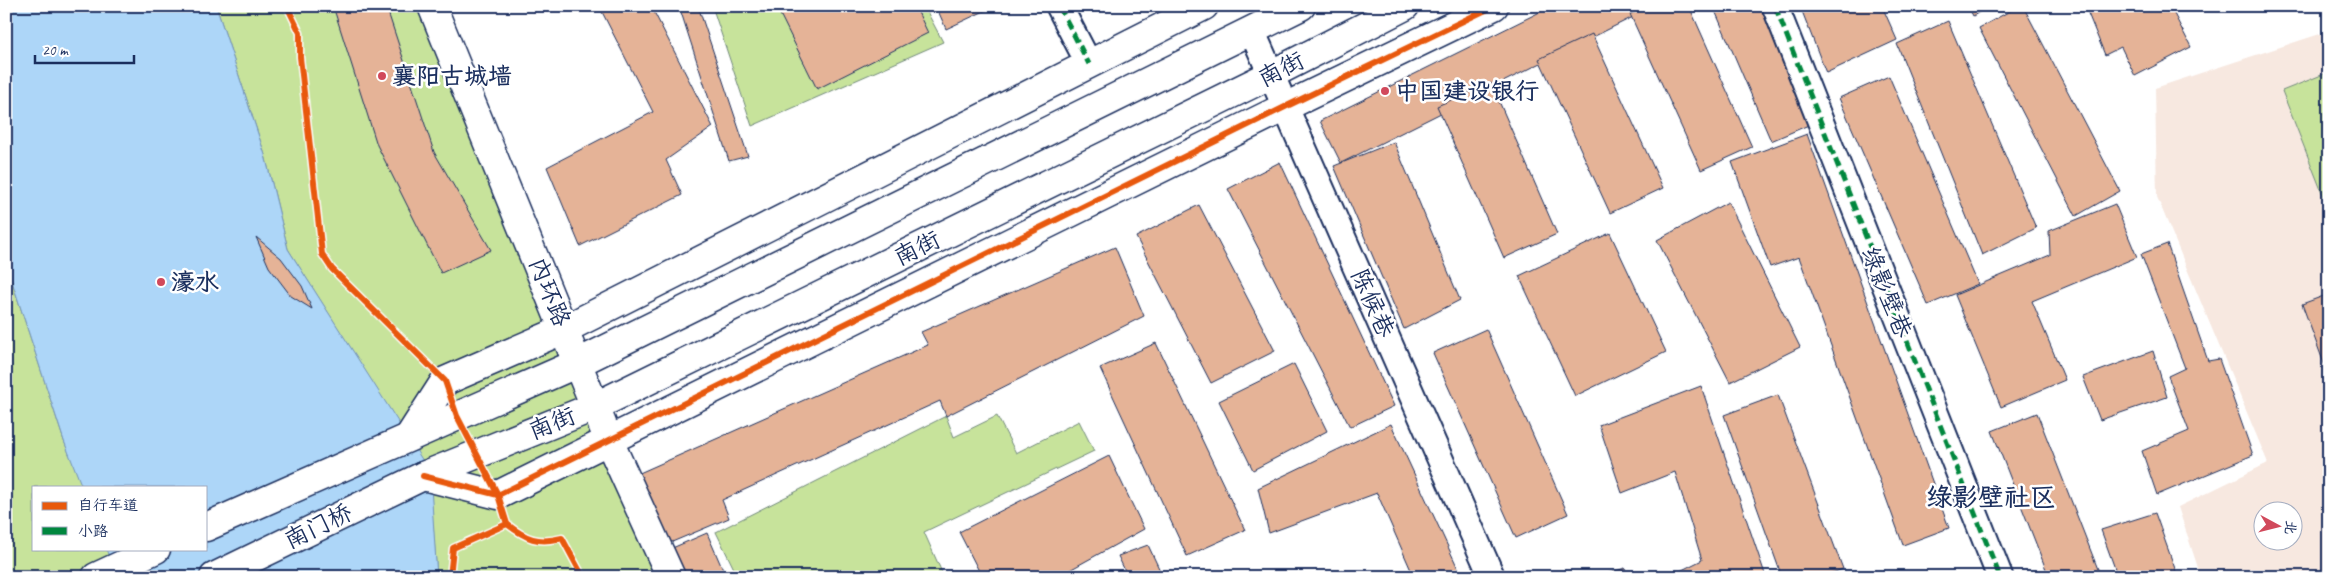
<svg xmlns="http://www.w3.org/2000/svg" width="2335" height="583" font-family="Caveat,'LXGW WenKai TC',sans-serif">
  <style>
    .built { fill: #f7e8e0; fill-rule: evenodd }
    .green { fill: #c7e39b; stroke: #71897c }
    .water { fill: #add6f8; stroke: #7393ba }
    .building { fill: #e5b397; stroke: #1b2f5e }
    .lines { fill: none; stroke-linecap: round; stroke-linejoin: round }
    .street-casing { stroke: #1b2f5e; stroke-width: 29 }
    .secondary-casing { stroke: #1b2f5e; stroke-width: 31 }
    .street { stroke: #fff; stroke-width: 25 }
    .secondary { stroke: #fff; stroke-width: 28 }
    .quiet { stroke: #00873e; stroke-width: 5; stroke-dasharray: 10 5; stroke-linecap: butt }
    .cycleway-casing { stroke: #fff; stroke-width: 9 }
    .cycleway { stroke: #e8590c; stroke-width: 6 }
    .poi-dot { fill: #d1495b; stroke: #fff; stroke-width: 2 }
    .labels { text-anchor: middle; dominant-baseline: central; stroke-width: 5; stroke-linejoin: round; paint-order: stroke }
    .street-label { font-size: 24px; fill: #1b2f5e; stroke: #fff }
    .poi-label { font-size: 24px; font-weight: bold; fill: #1b2f5e; stroke: #fff; text-anchor: start }
    .quarter-label { font-size: 26px; font-weight: bold; fill: #1b2f5e; stroke: #fff }
  </style>
  <rect width="100%" height="100%" fill="#fff"/>
  <filter id="ink" filterUnits="userSpaceOnUse"><feTurbulence type="fractalNoise" baseFrequency=".02" numOctaves="2"/><feDisplacementMap in="SourceGraphic" scale="10" xChannelSelector="R" yChannelSelector="G"/><feConvolveMatrix kernelMatrix="1 2 1 2 8 2 1 2 1" color-interpolation-filters="sRGB"/></filter>
  <g filter="url(#ink)">
    <!-- built -->
    <path class="built" d="M 2329,31 L 2329,577 L 2201,577 L 2178,507 L 2268,463 L 2157,197 L 2155,88 ZM 2262,510 L 2292,510 L 2292,540 L 2262,540 Z"/>
    <!-- green -->
    <g class="green">
      <path d="M 216,6 L 432,6 L 671,577 L 437,577 L 429,472 L 288,249 L 265,155 Z"/>
      <path d="M 712,6 L 924,6 L 943,42 L 752,126 Z"/>
      <path d="M 2329,72 L 2329,210 L 2282,91 Z"/>
      <path d="M 6,263 L 64,441 L 83,487 L 34,487 L 34,549 L 109,549 L 117,567 L 96,577 L 6,577 Z"/>
      <path d="M 946,416 L 954,437 L 997,416 L 1016,453 L 1079,421 L 1094,451 L 924,532 L 944,577 L 738,577 L 716,532 Z"/>
    </g>
    <!-- water -->
    <path class="water" d="M 6,6 L 216,6 L 265,155 L 288,249 L 430,472 L 437,577 L 117,577 L 106,549 L 206,549 L 206,487 L 82,487 L 64,441 L 6,263 Z"/>
    <!-- building -->
    <g class="building">
      <path d="M 333,6 L 386,6 L 434,152 L 491,250 L 441,273 L 377,145 Z"/>
      <path d="M 599,6 L 651,6 L 713,127 L 666,160 L 682,195 L 580,246 L 547,167 L 653,112 Z"/>
      <path d="M 679,6 L 698,6 L 748,156 L 729,161 Z"/>
      <path d="M 776,6 L 915,6 L 928,33 L 817,89 Z"/>
      <path d="M 936,6 L 995,6 L 946,29 Z"/>
      <path d="M 1552,6 L 1655,6 L 1341,163 L 1320,121 Z"/>
      <path d="M 1648,6 L 1689,6 L 1752,147 L 1701,170 L 1630,14 Z"/>
      <path d="M 1713,6 L 1760,6 L 1811,124 L 1771,141 Z"/>
      <path d="M 1800,6 L 1882,6 L 1897,40 L 1826,73 Z"/>
      <path d="M 1968,6 L 1989,6 L 1973,16 Z"/>
      <path d="M 2019,6 L 2023,6 L 2120,191 L 2076,216 L 1979,28 Z"/>
      <path d="M 2085,6 L 2170,6 L 2191,47 L 2135,76 L 2121,47 L 2105,55 Z"/>
      <path d="M 1948,21 L 2036,228 L 1982,255 L 1897,44 Z"/>
      <path d="M 1592,34 L 1663,188 L 1610,213 L 1539,59 Z"/>
      <path d="M 1889,76 L 1978,284 L 1928,305 L 1839,98 Z"/>
      <path d="M 1491,83 L 1557,234 L 1504,258 L 1437,106 Z"/>
      <path d="M 1807,134 L 1949,528 L 1903,545 L 1799,257 L 1770,267 L 1732,162 Z"/>
      <path d="M 1394,142 L 1460,300 L 1404,329 L 1334,166 Z"/>
      <path d="M 1280,162 L 1394,406 L 1350,427 L 1228,189 Z"/>
      <path d="M 1728,202 L 1800,347 L 1730,382 L 1657,240 Z"/>
      <path d="M 2115,204 L 2137,257 L 2032,301 L 2065,380 L 2001,407 L 1955,295 L 2050,255 L 2049,231 Z"/>
      <path d="M 1199,205 L 1275,351 L 1211,383 L 1136,237 Z"/>
      <path d="M 1610,233 L 1666,352 L 1575,396 L 1519,276 Z"/>
      <path d="M 256,237 L 281,258 L 302,286 L 312,309 L 291,296 L 269,267 Z"/>
      <path d="M 2167,244 L 2208,361 L 2219,359 L 2253,455 L 2157,495 L 2142,451 L 2189,431 L 2168,376 L 2185,368 L 2141,254 Z"/>
      <path d="M 1115,247 L 1144,316 L 946,416 L 940,401 L 722,500 L 729,518 L 665,545 L 635,475 L 928,345 L 921,332 Z"/>
      <path d="M 2329,294 L 2329,377 L 2302,304 Z"/>
      <path d="M 1486,329 L 1568,514 L 1516,538 L 1433,353 Z"/>
      <path d="M 1156,343 L 1245,530 L 1187,556 L 1100,368 Z"/>
      <path d="M 2153,351 L 2167,397 L 2100,420 L 2083,377 Z"/>
      <path d="M 1294,364 L 1327,431 L 1253,470 L 1219,401 Z"/>
      <path d="M 1701,386 L 1766,577 L 1675,577 L 1674,574 L 1702,560 L 1675,472 L 1622,493 L 1599,425 Z"/>
      <path d="M 1778,395 L 1843,569 L 1821,577 L 1782,577 L 1724,415 Z"/>
      <path d="M 2037,413 L 2101,577 L 2049,577 L 1992,431 Z"/>
      <path d="M 1391,424 L 1462,577 L 1414,577 L 1377,493 L 1269,533 L 1258,488 Z"/>
      <path d="M 1109,456 L 1144,529 L 1057,577 L 982,577 L 959,532 Z"/>
      <path d="M 2155,513 L 2178,577 L 2118,577 L 2101,530 Z"/>
      <path d="M 707,533 L 726,577 L 682,577 L 670,549 Z"/>
      <path d="M 1148,545 L 1163,577 L 1128,577 L 1118,556 Z"/>
      <path d="M 1625,568 L 1628,577 L 1597,577 Z"/>
    </g>
    <g class="lines">
      <!-- street casing -->
      <g class="street-casing">
        <g id="street">
          <path d="M 1059,6 L 1089,64"/>
          <path d="M 1775,6 L 2000,577"/>
          <path d="M 1252,31 L 1492,577"/>
        </g>
      </g>
      <!-- secondary casing -->
      <g class="secondary-casing">
        <g id="secondary">
          <path d="M 432,6 L 609,441 L 671,577"/>
          <path d="M 409,437 L 445,381 L 565,329 L 1204,6"/>
          <path d="M 423,476 L 498,495 L 1287,106 L 1494,6"/>
          <path d="M 206,527 L 578,363 L 1301,6"/>
          <path d="M 96,577 L 156,549"/>
          <path d="M 214,577 L 423,476 L 596,406 L 1272,74 L 1405,6"/>
        </g>
      </g>
      <!-- street -->
      <use href="#street" class="street"/>
      <!-- secondary -->
      <use href="#secondary" class="secondary"/>
      <!-- quiet -->
      <g class="quiet">
        <path d="M 1059,6 L 1089,64"/>
        <path d="M 1775,6 L 2000,577"/>
      </g>
      <!-- cycleway casing -->
      <g class="cycleway-casing">
        <g id="cycleway">
          <path d="M 287,6 L 300,33 L 300,57 L 322,254 L 332,269 L 445,381 L 457,416 L 498,495 L 507,524 L 453,548 L 450,577"/>
          <path d="M 423,476 L 498,495 L 1287,106 L 1494,6"/>
          <path d="M 507,524 C 526,539 538,544 562,538 L 583,577"/>
        </g>
      </g>
      <!-- cycleway -->
      <use href="#cycleway" class="cycleway"/>
    </g>
  </g>
  <!-- markers -->
  <g class="poi-dot">
    <circle cx="382" cy="76" r="5"/>
    <circle cx="1385" cy="91" r="5"/>
    <circle cx="161" cy="282" r="5"/>
  </g>
  <g class="labels">
    <!-- street labels -->
    <g class="street-label">
      <text transform="translate(1281 69) rotate(-27)">南街</text>
      <text transform="translate(917 248) rotate(-26)">南街</text>
      <text transform="translate(550 292) rotate(68)">内环路</text>
      <text transform="translate(1887 292) rotate(68)">绿影壁巷</text>
      <text transform="translate(1373 303) rotate(66)">陈候巷</text>
      <text transform="translate(552 423) rotate(-22)">南街</text>
      <text transform="translate(318 526) rotate(-26)">南门桥</text>
    </g>
    <!-- poi labels -->
    <g class="poi-label">
      <text x="392" y="76">襄阳古城墙</text>
      <text x="1395" y="91">中国建设银行</text>
      <text x="171" y="282">濠水</text>
    </g>
    <!-- quarter labels -->
    <g class="quarter-label">
      <text x="1991" y="497">绿影壁社区</text>
    </g>
  </g>
  <!-- margin -->
  <rect width="2335" height="583" fill="none" stroke="#fff" stroke-width="25"/>
  <rect x="12" y="12" width="2310" height="558" fill="none" stroke="#1b2f5e" stroke-width="2" filter="url(#ink)"/>
  <!-- legend -->
  <rect x="32" y="486" width="175" height="65" fill="#ffffff" stroke="#a4acbf"/>
  <rect x="42" y="502" width="25" height="8" fill="#e8590c" stroke="#a4acbf"/>
  <text x="78" y="510" font-size="15" fill="#1b2f5e">自行车道</text>
  <rect x="42" y="527" width="25" height="8" fill="#00873e" stroke="#a4acbf"/>
  <text x="78" y="536" font-size="15" fill="#1b2f5e">小路</text>
  <!-- north arrow -->
  <g transform="translate(2278 526) rotate(97)"><circle r="24" fill="#ffffff" stroke="#a4acbf"/>
  <path d="M0-4L9 19L0 12L-9 19Z" fill="#d1495b"/>
  <text y="-8" font-size="14" font-weight="bold" text-anchor="middle" fill="#1b2f5e">北</text>
  </g>
  <!-- scale -->
  <path d="M35 55v8h99v-8" fill="none" stroke="#1b2f5e" stroke-width="2.5"/>
  <text x="42" y="55" font-size="15" fill="#1b2f5e" stroke="#ffffff" stroke-width="4" paint-order="stroke">20 m</text>
</svg>
